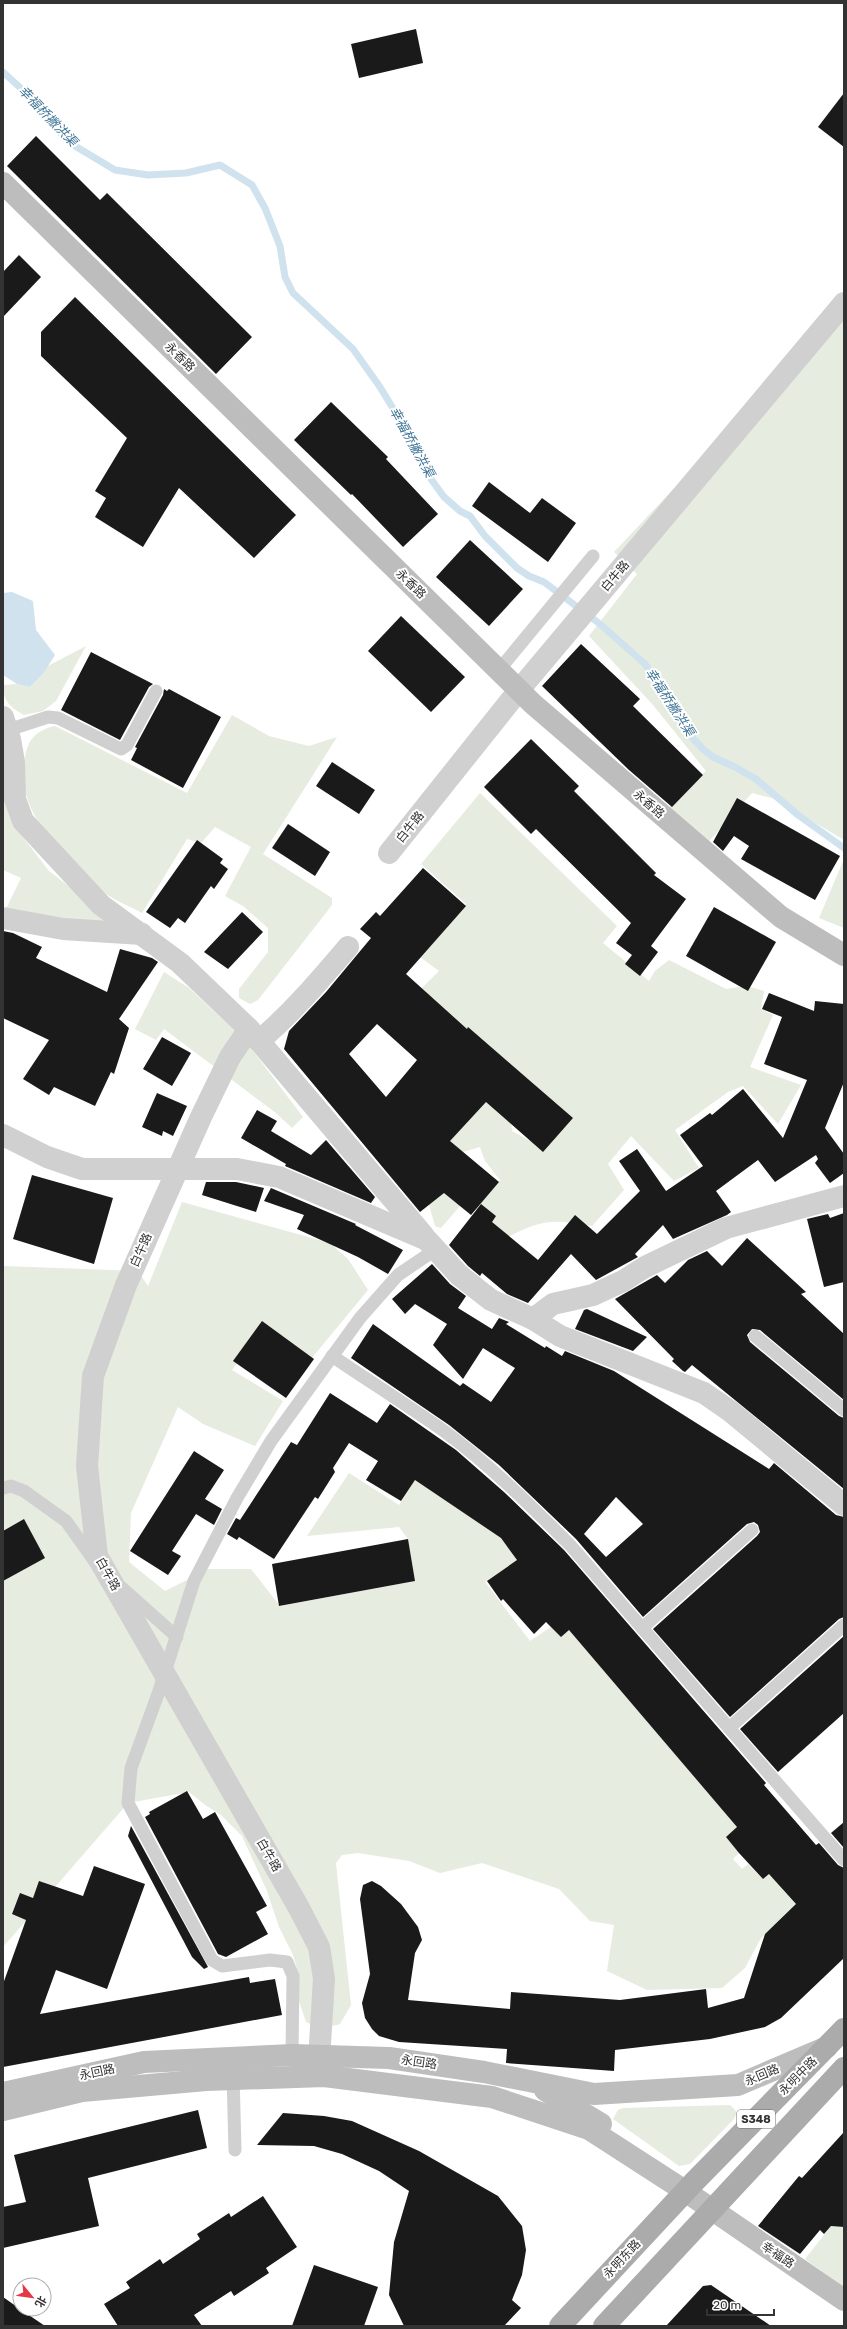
<svg xmlns="http://www.w3.org/2000/svg" width="847" height="2329" font-family="Rubik,'Noto Sans SC',sans-serif">
  <style>
    .green { fill: #e6ecdf }
    .water { fill: #cfe2ee }
    .lines { fill: none; stroke-linecap: round; stroke-linejoin: round }
    .stream { stroke: #cfe2ee; stroke-width: 7 }
    .building { fill: #1a1a1a; fill-rule: evenodd }
    .lane { stroke: #d0d0d0; stroke-width: 13 }
    .street { stroke: #d0d0d0; stroke-width: 22 }
    .secondary { stroke: #bdbdbd; stroke-width: 22 }
    .primary { stroke: #ababab; stroke-width: 22 }
    .labels { text-anchor: middle; dominant-baseline: central; stroke-width: 4; stroke-linejoin: round; paint-order: stroke }
    .shield { fill: #fff; stroke: #707070; stroke-width: 1 }
    .shield-label { font-size: 11px; font-weight: bold; fill: #333 }
    .street-label { font-size: 12px; fill: #333; stroke: #fff }
    .water-label { font-size: 13px; font-style: italic; fill: #3f7597; stroke: #fff }
  </style>
  <rect width="100%" height="100%" fill="#fff"/>
  <!-- green -->
  <g class="green">
    <path d="M 844,308 L 844,840 L 775,799 L 752,793 L 702,849 L 661,815 L 706,771 L 653,705 L 589,636 L 637,574 L 614,552 Z"/>
    <path d="M 86,646 L 56,701 L 43,711 L 24,715 C 11,708 3,701 3,685 L 17,684 L 30,687 L 43,674 L 46,667 Z"/>
    <path d="M 232,715 L 269,736 L 309,746 L 337,737 L 263,854 L 332,898 L 332,905 L 258,1000 L 250,1004 L 239,998 L 239,989 L 268,952 L 268,928 L 243,906 L 225,896 L 251,847 L 215,827 L 201,843 L 187,839 L 142,913 C 127,905 109,898 97,887 C 67,862 25,819 23,777 C 23,771 25,765 25,759 C 27,740 36,730 55,726 L 187,793 Z"/>
    <path d="M 3,769 L 22,836 L 49,871 L 120,926 L 4,913 L 21,878 L 3,870 L 3,795 L 5,791 L 3,785 Z"/>
    <path d="M 480,793 L 617,926 L 603,943 L 649,981 L 655,971 L 669,960 L 726,989 L 747,986 L 764,991 L 761,1009 L 773,1015 L 750,1067 L 801,1085 L 778,1124 L 743,1086 L 728,1092 L 675,1130 L 699,1168 L 674,1181 L 631,1136 L 608,1164 L 624,1190 L 592,1226 C 554,1219 542,1219 508,1237 L 476,1209 L 500,1180 L 485,1161 L 480,1147 L 456,1154 L 461,1205 L 441,1228 L 435,1226 L 420,1173 L 492,1091 L 510,1110 L 512,1131 L 532,1142 L 552,1118 L 553,1105 L 534,1084 L 419,991 L 439,971 L 420,957 L 466,904 L 421,864 Z"/>
    <path d="M 844,859 L 844,928 L 819,918 Z"/>
    <path d="M 164,972 L 189,988 L 244,1039 L 303,1117 L 292,1128 L 276,1113 L 164,1029 L 156,1040 L 135,1029 Z"/>
    <path d="M 182,1202 L 330,1243 L 348,1259 L 368,1290 L 311,1359 L 262,1328 L 232,1370 L 283,1401 L 255,1446 L 203,1424 L 178,1407 L 131,1513 L 129,1562 L 165,1591 L 209,1569 L 251,1569 L 280,1606 L 415,1581 L 408,1539 L 399,1527 L 307,1536 L 349,1473 L 399,1505 L 415,1480 L 501,1538 L 517,1560 L 485,1582 L 530,1641 L 551,1627 L 561,1637 L 569,1630 L 737,1827 L 740,1852 L 733,1859 L 742,1869 L 748,1864 L 763,1879 L 775,1869 L 789,1884 L 783,1890 L 800,1909 L 804,1946 L 779,1921 L 761,1938 L 745,1968 L 722,1988 L 647,1990 L 607,1971 L 614,1925 L 590,1921 L 559,1889 L 482,1863 L 440,1873 L 409,1861 L 358,1853 L 342,1855 L 336,1863 L 337,1873 L 351,2005 L 340,2024 C 326,2028 318,2028 306,2022 L 298,1998 L 299,1975 L 293,1955 L 279,1927 L 267,1891 L 242,1836 L 221,1815 L 205,1805 L 189,1792 L 128,1803 L 3,1947 L 3,1266 L 138,1271 L 148,1286 Z"/>
    <path d="M 730,2105 L 737,2112 L 734,2119 L 690,2164 L 679,2166 L 613,2119 L 618,2110 L 623,2108 Z"/>
    <path d="M 831,2226 L 844,2227 L 844,2287 L 805,2259 Z"/>
  </g>
  <!-- water -->
  <path class="water" d="M 12,592 L 33,601 L 36,630 L 55,655 L 43,674 L 30,687 L 17,684 L 3,675 L 3,593 Z"/>
  <g class="lines">
    <!-- stream -->
    <path class="stream" d="M 3,72 L 37,103 L 44,115 L 70,143 L 115,170 L 148,175 L 186,173 L 220,165 L 252,185 L 265,208 L 280,246 L 285,277 L 293,293 L 353,349 L 380,387 L 423,458 L 431,479 L 444,497 L 460,511 L 470,516 L 485,536 L 517,568 L 529,576 L 544,582 L 600,624 L 645,664 L 677,713 L 686,731 L 704,750 L 713,757 L 735,767 L 756,779 L 798,815 L 844,848"/>
  </g>
  <!-- building -->
  <g class="building">
    <path d="M 416,29 L 423,63 L 359,78 L 351,44 Z"/>
    <path d="M 844,93 L 844,147 L 818,127 Z"/>
    <path d="M 36,136 L 100,200 L 107,193 L 252,337 L 216,374 L 7,166 Z"/>
    <path d="M 19,255 L 41,277 L 3,317 L 3,272 Z"/>
    <path d="M 75,297 L 296,515 L 254,558 L 179,488 L 143,547 L 95,517 L 106,498 L 95,491 L 127,438 L 41,356 L 41,332 Z"/>
    <path d="M 331,402 L 388,457 L 386,459 L 438,514 L 403,547 L 352,494 L 351,495 L 294,440 Z"/>
    <path d="M 489,482 L 530,513 L 542,498 L 576,523 L 548,562 L 472,506 Z"/>
    <path d="M 470,540 L 523,589 L 489,626 L 436,577 Z"/>
    <path d="M 401,616 L 465,677 L 431,712 L 368,651 Z"/>
    <path d="M 581,644 L 640,699 L 633,706 L 703,775 L 672,807 L 629,770 L 542,686 Z"/>
    <path d="M 91,652 L 153,684 L 149,687 L 120,740 L 61,710 Z"/>
    <path d="M 164,689 L 167,691 L 169,689 L 221,717 L 183,788 L 131,760 L 137,748 L 135,747 L 163,695 Z"/>
    <path d="M 531,739 L 579,786 L 574,791 L 656,873 L 654,875 L 686,899 L 651,946 L 658,952 L 640,976 L 625,964 L 632,955 L 616,943 L 631,923 L 536,829 L 531,834 L 484,787 Z"/>
    <path d="M 332,762 L 375,790 L 359,814 L 316,786 Z"/>
    <path d="M 737,798 L 840,856 L 815,900 L 741,859 L 749,846 L 734,836 L 723,851 L 713,842 Z"/>
    <path d="M 288,824 L 330,852 L 315,876 L 272,848 Z"/>
    <path d="M 197,840 L 223,859 L 220,863 L 228,869 L 214,889 L 211,886 L 185,923 L 178,918 L 170,928 L 146,912 Z"/>
    <path d="M 423,868 L 466,906 L 406,974 L 467,1029 L 468,1027 L 573,1118 L 543,1152 L 486,1102 L 450,1141 L 499,1182 L 471,1215 L 444,1193 L 420,1212 L 284,1049 L 289,1031 L 326,992 L 371,938 L 360,929 L 376,912 L 380,916 ZM 377,1024 L 417,1060 L 386,1097 L 349,1054 Z"/>
    <path d="M 714,907 L 776,942 L 748,991 L 686,956 Z"/>
    <path d="M 242,912 L 263,932 L 228,969 L 204,952 Z"/>
    <path d="M 3,931 L 13,933 L 42,947 L 36,958 L 107,992 L 120,949 L 152,958 L 158,962 L 119,1019 L 129,1028 L 114,1074 L 111,1072 L 95,1106 L 54,1087 L 49,1095 L 23,1079 L 49,1040 L 3,1018 Z"/>
    <path d="M 769,993 L 814,1011 L 815,1001 L 844,1004 L 844,1082 L 825,1128 L 844,1154 L 844,1173 L 830,1183 L 815,1163 L 818,1159 L 816,1155 L 775,1182 L 758,1160 L 716,1191 L 731,1212 L 727,1215 L 673,1239 L 663,1225 L 635,1254 L 638,1257 L 596,1280 L 571,1254 L 528,1303 L 507,1294 L 482,1273 L 480,1276 L 468,1266 L 449,1245 L 481,1204 L 496,1216 L 492,1222 L 538,1260 L 575,1215 L 597,1234 L 640,1191 L 619,1161 L 637,1149 L 666,1191 L 703,1166 L 680,1135 L 710,1113 L 712,1115 L 743,1089 L 783,1138 L 807,1080 L 764,1064 L 782,1017 L 762,1009 Z"/>
    <path d="M 162,1037 L 191,1053 L 172,1086 L 143,1069 Z"/>
    <path d="M 157,1093 L 187,1106 L 173,1136 L 163,1131 L 162,1136 L 142,1127 Z"/>
    <path d="M 257,1110 L 277,1121 L 271,1131 L 311,1155 L 326,1140 L 375,1197 L 371,1203 L 285,1166 L 286,1164 L 241,1138 Z"/>
    <path d="M 32,1175 L 113,1198 L 94,1264 L 13,1239 Z"/>
    <path d="M 206,1182 L 236,1182 L 264,1188 L 256,1212 L 202,1195 Z"/>
    <path d="M 271,1188 L 356,1224 L 355,1225 L 403,1250 L 388,1274 L 358,1257 L 297,1229 L 304,1215 L 264,1201 Z"/>
    <path d="M 844,1213 L 844,1282 L 824,1287 L 807,1219 L 828,1214 L 830,1218 Z"/>
    <path d="M 747,1238 L 806,1292 L 801,1294 L 844,1334 L 844,1400 L 760,1330 L 752,1329 L 747,1335 L 750,1342 L 839,1416 L 844,1418 L 844,1489 L 692,1365 L 685,1372 L 683,1371 L 672,1361 L 674,1359 L 615,1299 L 657,1275 L 665,1283 L 688,1260 L 707,1251 L 722,1266 Z"/>
    <path d="M 432,1264 L 450,1284 L 466,1296 L 458,1308 L 492,1329 L 499,1318 L 509,1322 L 506,1324 L 545,1348 L 546,1346 L 562,1356 L 565,1351 L 614,1371 L 769,1469 L 774,1463 L 836,1515 L 844,1517 L 844,1617 L 839,1619 L 730,1717 L 653,1629 L 757,1536 L 760,1532 L 758,1525 L 754,1522 L 747,1524 L 643,1617 L 576,1539 L 499,1465 L 449,1425 L 351,1358 L 373,1324 L 460,1386 L 463,1383 L 491,1402 L 515,1368 L 483,1348 L 463,1379 L 433,1345 L 447,1324 L 415,1304 L 405,1314 L 392,1299 ZM 616,1497 L 643,1524 L 606,1557 L 584,1534 Z"/>
    <path d="M 587,1309 L 647,1337 L 633,1351 L 575,1329 L 584,1310 Z"/>
    <path d="M 262,1321 L 314,1359 L 286,1398 L 233,1361 Z"/>
    <path d="M 330,1393 L 377,1423 L 390,1404 L 456,1450 L 504,1492 L 564,1550 L 766,1783 L 764,1785 L 816,1845 L 819,1843 L 838,1865 L 844,1868 L 844,1958 L 781,2018 L 765,2027 L 710,2039 L 615,2050 L 614,2071 L 506,2063 L 507,2049 L 399,2042 L 379,2036 L 372,2029 L 365,2018 L 362,2003 L 370,1974 L 360,1899 L 363,1885 L 372,1881 L 381,1886 L 401,1904 L 418,1927 L 422,1940 L 415,1953 L 408,2000 L 510,2009 L 511,1992 L 620,2000 L 706,1989 L 708,2008 L 744,1998 L 765,1934 L 796,1904 L 769,1874 L 763,1879 L 739,1853 L 726,1837 L 737,1827 L 569,1630 L 561,1637 L 546,1622 L 534,1634 L 503,1599 L 501,1601 L 487,1581 L 517,1560 L 501,1538 L 415,1480 L 401,1501 L 366,1480 L 378,1461 L 349,1443 L 333,1468 L 335,1472 L 318,1499 L 315,1497 L 274,1559 L 239,1537 L 237,1540 L 227,1534 L 236,1518 L 240,1520 L 291,1442 L 297,1445 Z"/>
    <path d="M 194,1451 L 224,1470 L 205,1499 L 222,1509 L 214,1525 L 196,1514 L 172,1551 L 181,1556 L 168,1575 L 130,1551 Z"/>
    <path d="M 24,1519 L 45,1558 L 3,1581 L 3,1531 Z"/>
    <path d="M 408,1539 L 415,1581 L 279,1606 L 272,1564 Z"/>
    <path d="M 844,1636 L 844,1713 L 778,1772 L 740,1729 Z"/>
    <path d="M 187,1791 L 203,1819 L 215,1812 L 267,1906 L 256,1912 L 268,1934 L 226,1957 L 218,1954 L 145,1817 L 150,1814 L 149,1812 Z"/>
    <path d="M 844,1822 L 844,1848 L 831,1833 Z"/>
    <path d="M 131,1826 L 208,1967 L 204,1969 L 192,1957 L 128,1836 Z"/>
    <path d="M 94,1866 L 145,1884 L 107,1989 L 56,1970 L 40,2014 L 249,1977 L 250,1983 L 275,1979 L 282,2015 L 3,2067 L 3,1984 L 26,1920 L 12,1914 L 20,1893 L 33,1898 L 39,1881 L 83,1896 Z"/>
    <path d="M 198,2110 L 207,2148 L 88,2178 L 99,2226 L 3,2248 L 3,2207 L 26,2202 L 14,2155 Z"/>
    <path d="M 283,2113 L 324,2116 L 352,2121 L 419,2151 L 498,2196 L 522,2226 L 526,2250 L 522,2275 L 512,2300 L 521,2308 L 504,2326 L 404,2326 L 389,2295 L 394,2242 L 409,2191 L 379,2171 L 342,2154 L 314,2146 L 257,2145 Z"/>
    <path d="M 844,2132 L 844,2227 L 831,2226 L 824,2234 L 820,2230 L 800,2254 L 758,2226 L 799,2176 L 802,2178 Z"/>
    <path d="M 263,2196 L 297,2247 L 266,2268 L 269,2273 L 234,2296 L 231,2291 L 194,2315 L 202,2326 L 118,2326 L 104,2304 L 130,2288 L 126,2282 L 160,2259 L 163,2264 L 200,2239 L 197,2234 L 229,2213 L 231,2217 Z"/>
    <path d="M 314,2265 L 378,2287 L 364,2326 L 292,2326 Z"/>
    <path d="M 711,2285 L 771,2326 L 666,2326 L 703,2286 Z"/>
    <path d="M 3,2297 L 20,2309 L 45,2326 L 3,2326 Z"/>
  </g>
  <g class="lines">
    <!-- lane -->
    <g class="lane">
      <path d="M 499,670 L 593,556"/>
      <path d="M 8,730 L 48,717 L 58,718 L 121,749 L 127,745 L 156,691"/>
      <path d="M 755,1336 L 844,1410"/>
      <path d="M 332,1356 C 369,1381 407,1405 444,1431 C 490,1465 530,1505 570,1545 L 844,1860"/>
      <path d="M 3,1488 L 11,1486 L 24,1491 L 66,1521 L 96,1563"/>
      <path d="M 121,1587 L 177,1637"/>
      <path d="M 642,1628 L 752,1530"/>
      <path d="M 729,1728 L 844,1625"/>
      <path d="M 292,2055 L 293,1976 L 287,1962 L 270,1960 L 222,1966 L 212,1960 L 128,1803 L 131,1768 L 158,1694 L 194,1581 L 237,1498 L 271,1441 L 360,1318 L 398,1275 L 429,1254 L 427,1240"/>
      <path d="M 233,2074 L 235,2150"/>
    </g>
    <!-- street -->
    <g class="street">
      <path d="M 3,717 L 10,739 L 14,762 L 15,799 L 23,821 L 101,905 L 180,963 L 249,1029 L 424,1236"/>
      <path d="M 389,853 L 519,690 L 844,303"/>
      <path d="M 3,918 L 63,929 L 142,934"/>
      <path d="M 249,1029 L 230,1057 L 201,1117 L 126,1285 L 93,1376 L 87,1466 L 97,1556 L 299,1908 L 319,1947 L 324,1979 L 318,2076"/>
      <path d="M 259,1041 C 292,1013 320,980 348,947"/>
      <path d="M 3,1135 L 47,1157 L 82,1169 L 237,1169 L 279,1177 L 427,1240 L 459,1275 L 491,1300 L 533,1319 L 560,1336 L 704,1393 L 730,1411 L 844,1505"/>
      <path d="M 533,1319 L 553,1304 L 593,1295 L 623,1281 L 645,1267 L 726,1228 L 844,1196"/>
    </g>
    <!-- secondary -->
    <g class="secondary">
      <path d="M 3,183 L 533,704 L 781,917 L 844,955"/>
      <path d="M 545,2090 L 601,2124"/>
      <path d="M 3,2093 L 144,2062 L 292,2055 L 389,2058 L 484,2072 L 594,2094 L 738,2085 L 827,2047"/>
      <path d="M 3,2110 L 82,2091 L 206,2080 L 324,2076 L 492,2097 L 589,2129 L 685,2191 L 844,2300"/>
    </g>
    <!-- primary -->
    <g class="primary">
      <path d="M 560,2326 L 694,2182 L 844,2029"/>
      <path d="M 604,2326 L 844,2068"/>
    </g>
  </g>
  <g class="labels">
    <!-- shield labels -->
    <rect class="shield" x="737" y="2110" width="38" height="18" rx="3"/>
    <g class="shield-label">
      <text x="756" y="2119">S348</text>
    </g>
    <!-- street labels -->
    <g class="street-label">
      <text transform="translate(180 357) rotate(44)">永香路</text>
      <text transform="translate(615 576) rotate(-50)">白牛路</text>
      <text transform="translate(411 584) rotate(44)">永香路</text>
      <text transform="translate(649 804) rotate(41)">永香路</text>
      <text transform="translate(410 827) rotate(-51)">白牛路</text>
      <text transform="translate(141 1250) rotate(-66)">白牛路</text>
      <text transform="translate(108 1574) rotate(61)">白牛路</text>
      <text transform="translate(269 1855) rotate(60)">白牛路</text>
      <text transform="translate(419 2062) rotate(8)">永回路</text>
      <text transform="translate(97 2072) rotate(-12)">永回路</text>
      <text transform="translate(762 2075) rotate(-23)">永回路</text>
      <text transform="translate(798 2076) rotate(-45)">永明中路</text>
      <text transform="translate(778 2255) rotate(34)">幸福路</text>
      <text transform="translate(622 2259) rotate(-47)">永明东路</text>
    </g>
    <!-- water labels -->
    <g class="water-label">
      <text transform="translate(48 116) rotate(46)">幸福桥撇洪渠</text>
      <text transform="translate(412 442) rotate(61)">幸福桥撇洪渠</text>
      <text transform="translate(670 702) rotate(57)">幸福桥撇洪渠</text>
    </g>
  </g>
  <!-- border -->
  <rect width="847" height="2329" fill="none" stroke="#333333" stroke-width="8"/>
  <!-- north arrow -->
  <g transform="translate(32 2297) rotate(119)"><circle r="19" fill="#ffffff" stroke="#adadad"/>
  <path d="M0-3L7 15L0 10L-7 15Z" fill="#e63946"/>
  <text y="-6" font-size="11" font-weight="bold" text-anchor="middle" fill="#333333">北</text>
  </g>
  <!-- scale -->
  <path d="M707 2309v6h67v-6" fill="none" stroke="#333333" stroke-width="2"/>
  <text x="713" y="2309" font-size="12" fill="#333333" stroke="#ffffff" stroke-width="3" paint-order="stroke">20 m</text>
</svg>
